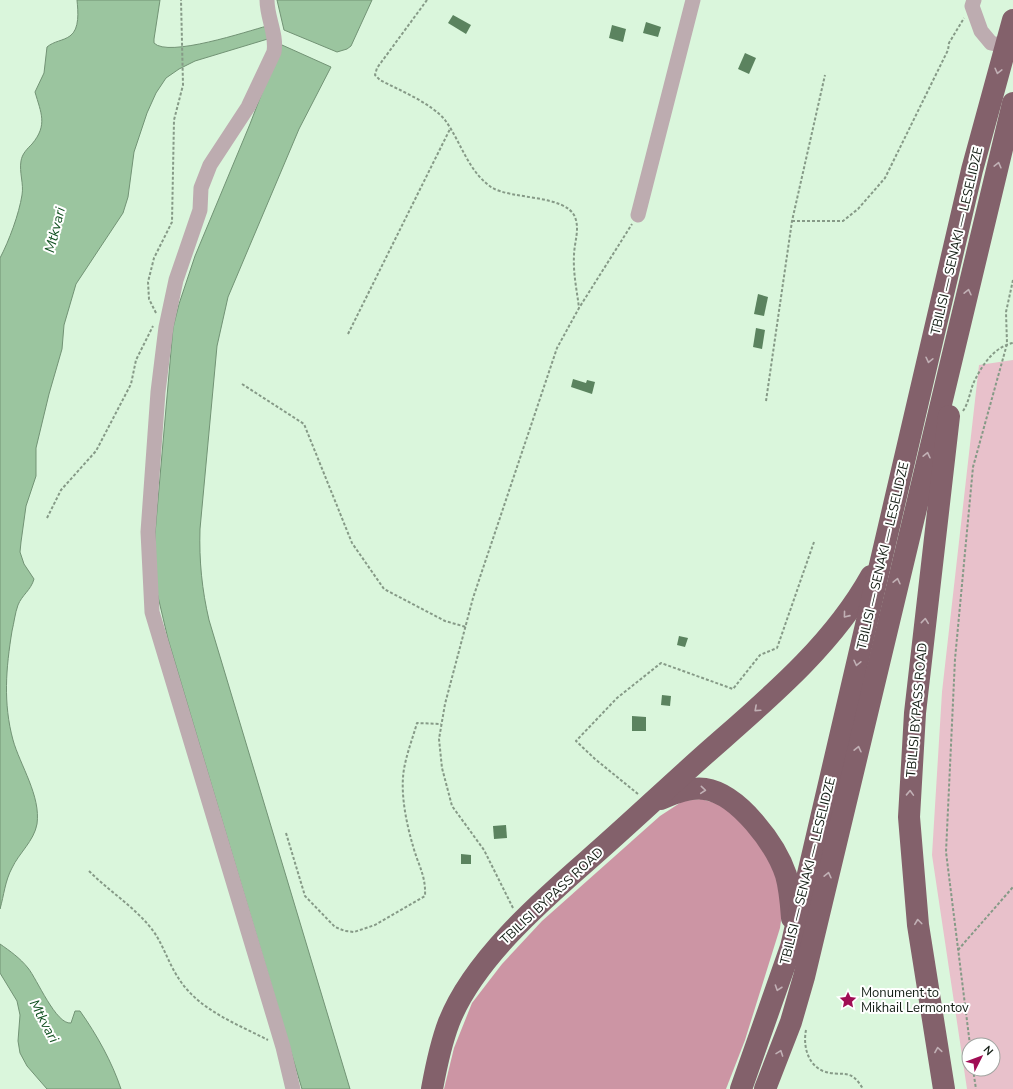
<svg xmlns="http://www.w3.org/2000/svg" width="1013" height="1089" font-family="'Nunito Sans',sans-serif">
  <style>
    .green { fill: #e8c1cb; fill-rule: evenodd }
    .forest { fill: #cc95a4 }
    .water { fill: #9bc59f; stroke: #729375 }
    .building { fill: #5b835f }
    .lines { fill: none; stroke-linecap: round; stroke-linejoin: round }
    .path { stroke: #869a87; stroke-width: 2; stroke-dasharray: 3 2; stroke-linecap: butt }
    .minor { stroke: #bdacb0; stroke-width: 15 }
    .highway { stroke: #83616b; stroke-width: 22 }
    .oneway { stroke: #c1b0b5 }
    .labels { text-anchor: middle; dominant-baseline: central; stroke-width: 4; stroke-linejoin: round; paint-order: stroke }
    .street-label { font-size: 13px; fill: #131d14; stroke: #fff }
    .poi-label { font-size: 13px; fill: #131d14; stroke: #fff; text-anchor: start }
    .water-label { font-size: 14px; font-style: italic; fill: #125121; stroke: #fff }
  </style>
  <rect width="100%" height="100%" fill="#daf6dc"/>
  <!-- green -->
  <path class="green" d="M 1013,360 L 1013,1089 L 967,1089 L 932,855 L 942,692 L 979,365 ZM 969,1045 L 993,1045 L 993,1069 L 969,1069 Z"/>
  <!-- forest -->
  <path class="forest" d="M 701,799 L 722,805 L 743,820 L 774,859 L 783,906 L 780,928 L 745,1040 L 726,1089 L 444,1089 L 454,1048 L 472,1003 L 502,964 L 542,921 L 660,816 L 683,801 Z"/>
  <!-- water -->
  <g class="water">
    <path d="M 77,0 L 160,0 L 154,39 L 154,43 C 168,58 248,31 267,26 L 271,38 L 195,61 L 179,69 L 166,78 L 156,93 L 147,113 L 134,152 L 128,197 L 123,213 L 76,284 L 64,325 L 62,349 L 49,394 L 36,448 L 36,476 L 26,506 L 21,542 L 20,552 L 24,564 L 34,579 C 31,590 22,595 18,605 C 15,613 14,623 12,631 C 6,668 3,703 13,740 C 20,765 41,796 37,824 C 34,841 19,853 12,868 C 5,881 4,895 0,909 L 0,258 C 9,241 19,214 22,195 C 24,184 19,172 21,161 C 22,154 27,149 32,144 C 48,125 41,113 35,92 L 44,73 L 47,47 C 54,41 63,41 70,36 C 80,29 78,11 77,0 Z"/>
    <path d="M 277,0 L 372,0 L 351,46 L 347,49 L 337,52 L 284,30 Z"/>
    <path d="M 282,45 L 331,67 L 299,129 L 228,297 L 217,346 L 200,529 C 199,561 202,590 209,620 L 350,1089 L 302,1089 L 168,639 L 155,584 L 155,534 L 173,328 L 179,304 L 195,256 L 250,124 L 277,54 Z"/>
    <path d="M 0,944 C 10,951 20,958 28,968 C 37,979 56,1025 71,1023 L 75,1011 L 80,1011 C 97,1035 112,1062 121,1089 L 47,1089 L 27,1066 L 20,1053 L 18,1041 L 20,1015 L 17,1001 L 0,973 Z"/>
  </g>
  <!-- building -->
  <g class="building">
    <path d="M 453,15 L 471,25 L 466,34 L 448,23 Z"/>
    <path d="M 646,22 L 661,27 L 658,37 L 643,33 Z"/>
    <path d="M 612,25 L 626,29 L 623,42 L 609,38 Z"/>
    <path d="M 745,53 L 756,58 L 749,74 L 738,69 Z"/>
    <path d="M 758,294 L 768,297 L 764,316 L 754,314 Z"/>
    <path d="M 756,328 L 765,330 L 762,349 L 753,347 Z"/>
    <path d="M 573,379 L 586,383 L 587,380 L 595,382 L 592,394 L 571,387 Z"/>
    <path d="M 679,636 L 688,638 L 685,647 L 677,645 Z"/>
    <path d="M 662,695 L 671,696 L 670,706 L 661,705 Z"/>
    <path d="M 632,716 L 646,717 L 646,731 L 632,731 Z"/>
    <path d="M 506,825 L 507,838 L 494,839 L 493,826 Z"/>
    <path d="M 461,854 L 471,855 L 471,864 L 461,864 Z"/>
  </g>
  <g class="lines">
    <!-- path -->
    <g class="path">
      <path d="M 427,0 L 377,68 L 375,75 L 380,80 C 399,90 431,103 445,120 C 461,142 468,171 491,187 C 511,200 565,194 575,217 C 580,230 574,243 574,256 C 573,273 577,291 579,308"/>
      <path d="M 792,221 L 843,221 L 858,209 L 885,178 L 948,50 L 949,43 L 964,18"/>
      <path d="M 156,313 L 149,299 L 148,282 L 154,258 L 172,222 L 174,120 L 183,85 L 181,0"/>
      <path d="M 348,334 L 450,129"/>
      <path d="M 242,384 L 304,424 L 352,543 L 384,589 L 445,621 L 466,627"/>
      <path d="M 766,401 L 792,221 L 825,75"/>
      <path d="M 963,411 C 968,404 970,393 973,384 C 981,367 993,347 1013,343"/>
      <path d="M 47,518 L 61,490 L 96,451 L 131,384 L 136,360 L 153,326"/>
      <path d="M 638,794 L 595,759 L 576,741 L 617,698 L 661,663 L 733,689 L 760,655 L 777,648 L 814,542"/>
      <path d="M 286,833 L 305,896 L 335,927 L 345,931 L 354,932 L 375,925 L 425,896 C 426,875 418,865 413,846 C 406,822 399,789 405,764 C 408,750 413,737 417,723 L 441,724"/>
      <path d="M 89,871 C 109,891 133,906 151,928 C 163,943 168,963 179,979 C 199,1010 237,1024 268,1040"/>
      <path d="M 513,908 L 484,850 L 452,806 L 442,768 L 439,739 L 445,704 L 473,598 L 557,348 L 579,308 L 632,224"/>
      <path d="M 958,950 L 1013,887"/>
      <path d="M 806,1030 C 803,1045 807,1064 823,1071 C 841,1078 850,1066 863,1089"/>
      <path d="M 970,1045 L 946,852 L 955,659 L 973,467 L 1007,344 L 1006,312 L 1013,280"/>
      <path d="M 973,1069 L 976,1089"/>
    </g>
    <!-- minor -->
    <g class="minor">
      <path d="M 267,0 C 267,18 277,34 274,52 L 248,107 L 210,165 L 201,188 L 200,210 L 176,280 L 166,327 L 158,392 L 148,532 L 152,612 L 283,1047 L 293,1089"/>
      <path d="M 974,0 L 972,6 L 981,31 L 991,43 L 1005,46"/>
      <path d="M 638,215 L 693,0"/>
    </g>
    <!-- highway -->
    <g class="highway">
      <path d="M 661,799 C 675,793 690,787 705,789 C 739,794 776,845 786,875 C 790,889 791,904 792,918"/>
      <path d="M 432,1089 C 436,1067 441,1043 449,1022 C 473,961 539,903 587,861 C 626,827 664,791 702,757 C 763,703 831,648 871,576"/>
      <path d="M 741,1089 L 791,947 L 972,170 L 1013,20"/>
      <path d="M 765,1089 L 791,1022 L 804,977 C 871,685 942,394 1013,103"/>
      <path d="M 944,1089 L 918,925 L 909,817 L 915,713 L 949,416"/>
    </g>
  </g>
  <!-- one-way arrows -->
  <defs><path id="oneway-chevron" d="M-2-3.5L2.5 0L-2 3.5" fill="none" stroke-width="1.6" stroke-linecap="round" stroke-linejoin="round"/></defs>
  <g class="oneway">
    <use href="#oneway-chevron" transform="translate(998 71) rotate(104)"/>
    <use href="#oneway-chevron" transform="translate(998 165) rotate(-76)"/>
    <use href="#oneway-chevron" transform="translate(968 292) rotate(-77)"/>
    <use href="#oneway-chevron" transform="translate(929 360) rotate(103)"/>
    <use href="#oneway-chevron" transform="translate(927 455) rotate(-77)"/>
    <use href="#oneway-chevron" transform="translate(897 581) rotate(-77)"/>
    <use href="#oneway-chevron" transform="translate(846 615) rotate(129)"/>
    <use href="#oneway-chevron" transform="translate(925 621) rotate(-84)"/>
    <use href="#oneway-chevron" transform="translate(857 663) rotate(103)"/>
    <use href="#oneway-chevron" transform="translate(757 709) rotate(138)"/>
    <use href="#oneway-chevron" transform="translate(858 749) rotate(-77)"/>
    <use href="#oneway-chevron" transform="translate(703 790) rotate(5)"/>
    <use href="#oneway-chevron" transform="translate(910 793) rotate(-88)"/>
    <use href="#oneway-chevron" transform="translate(828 875) rotate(-77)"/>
    <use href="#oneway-chevron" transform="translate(918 922) rotate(-97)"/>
    <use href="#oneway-chevron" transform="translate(778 988) rotate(109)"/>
    <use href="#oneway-chevron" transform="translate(938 1050) rotate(-99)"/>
    <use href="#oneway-chevron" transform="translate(780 1053) rotate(-70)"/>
  </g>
  <!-- icons -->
  <defs>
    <g id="sight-bare" transform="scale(1.38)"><path d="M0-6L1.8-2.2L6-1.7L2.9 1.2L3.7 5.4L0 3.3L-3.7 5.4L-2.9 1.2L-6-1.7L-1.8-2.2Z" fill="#a00d54" stroke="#fff" stroke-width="2.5" paint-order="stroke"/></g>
  </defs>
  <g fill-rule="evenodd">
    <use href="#sight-bare" x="848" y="1000"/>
  </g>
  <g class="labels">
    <!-- street labels -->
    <g class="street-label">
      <text transform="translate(957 241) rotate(-77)">TBILISI — SENAKI — LESELIDZE</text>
      <text transform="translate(883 556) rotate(-77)">TBILISI — SENAKI — LESELIDZE</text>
      <text transform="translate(917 710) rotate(-85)">TBILISI BYPASS ROAD</text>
      <text transform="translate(808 871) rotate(-76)">TBILISI — SENAKI — LESELIDZE</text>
      <text transform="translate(552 896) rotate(-43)">TBILISI BYPASS ROAD</text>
    </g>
    <!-- poi labels -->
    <g class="poi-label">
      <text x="861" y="993">Monument to<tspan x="861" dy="15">Mikhail Lermontov</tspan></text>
    </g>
    <!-- water labels -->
    <g class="water-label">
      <text transform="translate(55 230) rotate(-76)">Mtkvari</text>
      <text transform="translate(44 1021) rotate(62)">Mtkvari</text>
    </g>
  </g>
  <!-- north arrow -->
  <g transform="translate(981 1057) rotate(48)"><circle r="19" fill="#ffffff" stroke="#a1a5a1"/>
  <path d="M0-3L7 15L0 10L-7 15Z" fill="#a00d54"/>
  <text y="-6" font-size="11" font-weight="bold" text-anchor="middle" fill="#131d14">N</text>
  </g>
</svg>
